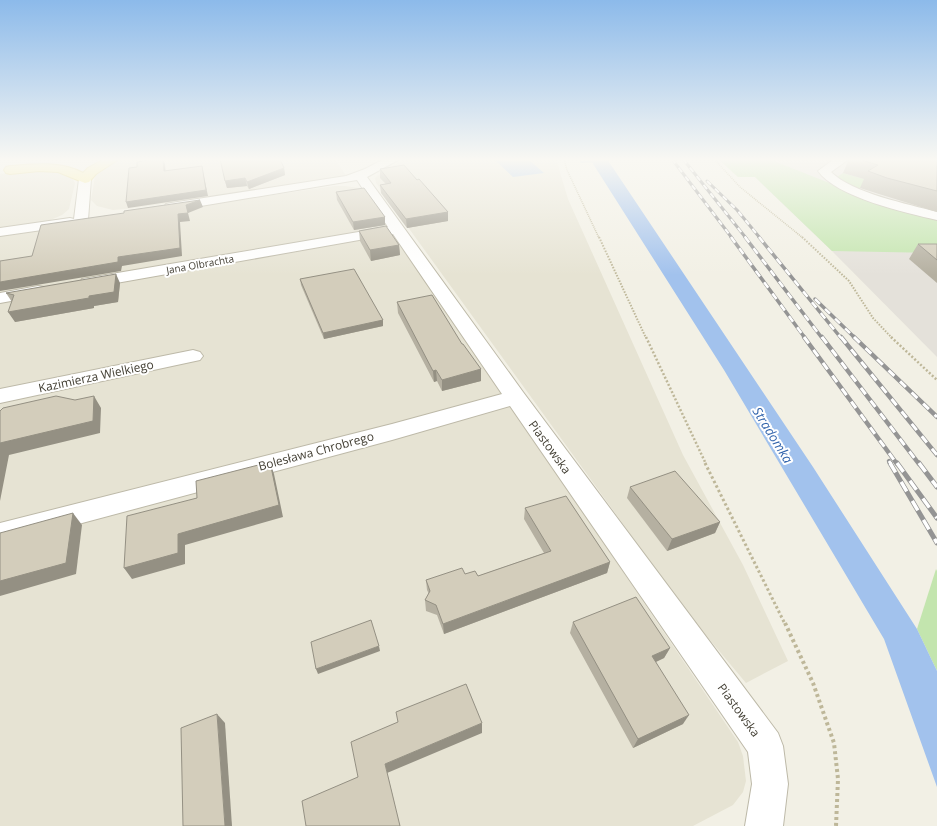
<svg xmlns="http://www.w3.org/2000/svg" width="937" height="826" font-family="'Open Sans',sans-serif">
  <style>
    .residential { fill: #e6e3d3 }
    .industrial { fill: #e4e1da }
    .green { fill: #c3e5ae }
    .water { fill: #a2c2ed }
    .lines { fill: none; stroke-linecap: round; stroke-linejoin: round }
    .stream { fill: #a2c2ed; fill-rule: evenodd }
    .minor-casing { stroke: #bdb9a8; stroke-width: 2 }
    .major-casing { stroke: #dfcf65; stroke-width: 2 }
    .path-far4 { stroke: #beb799; stroke-width: 1.5; stroke-dasharray: 1 1; stroke-linecap: butt }
    .path-far3 { stroke: #beb799; stroke-width: 2; stroke-dasharray: 1.5 1.5; stroke-linecap: butt }
    .path-far2 { stroke: #beb799; stroke-width: 2.5; stroke-dasharray: 2 2; stroke-linecap: butt }
    .path-far1 { stroke: #beb799; stroke-width: 3; stroke-dasharray: 2.5 2.5; stroke-linecap: butt }
    .path { stroke: #beb799; stroke-width: 4; stroke-dasharray: 3 3; stroke-linecap: butt }
    .minor { fill: #fff; fill-rule: evenodd }
    .major { fill: #fbef95; fill-rule: evenodd }
    .rail-far3-casing { stroke: #949494; stroke-width: 3 }
    .rail-far2-casing { stroke: #949494; stroke-width: 3.5 }
    .rail-far1-casing { stroke: #949494; stroke-width: 4.5 }
    .rail-casing { stroke: #949494; stroke-width: 5 }
    .rail-far3 { stroke: #fff; stroke-width: 2; stroke-dasharray: 5.5; stroke-linecap: butt }
    .rail-far2 { stroke: #fff; stroke-width: 2.5; stroke-dasharray: 7; stroke-linecap: butt }
    .rail-far1 { stroke: #fff; stroke-width: 3; stroke-dasharray: 8; stroke-linecap: butt }
    .rail { stroke: #fff; stroke-width: 3.5; stroke-dasharray: 11; stroke-linecap: butt }
    .wall { fill: #b5b0a1 }
    .shaded-wall { fill: #949083 }
    .building { fill: #d3cdbb; stroke: #949083 }
    .labels { text-anchor: middle; dominant-baseline: central; stroke-width: 4; stroke-linejoin: round; paint-order: stroke }
    .far-street-label { font-size: 10px; fill: #444035; stroke: #fff }
    .street-label { font-size: 12px; fill: #444035; stroke: #fff }
    .water-label { font-size: 13px; font-style: italic; fill: #3264ac; stroke: #fff }
  </style>
  <rect width="100%" height="100%" fill="#f2f0e5"/>
  <!-- residential -->
  <g class="residential">
    <path d="M 122,159 L 334,159 L 346,175 L 323,181 L 135,208 L 113,210 L 97,206 L 91,200 L 95,176 L 98,172 L 110,164 Z"/>
    <path d="M 418,159 L 556,159 L 568,199 L 683,455 L 743,565 L 788,661 L 746,683 L 689,615 L 376,183 L 375,178 L 377,176 L 401,161 Z"/>
    <path d="M 22,170 L 54,170 L 71,176 L 75,183 L 69,209 L 62,215 L 48,221 L 0,228 L 0,174 Z"/>
    <path d="M 334,186 L 345,186 L 359,188 L 369,196 L 738,742 L 743,756 L 746,781 L 743,792 L 733,805 L 693,826 L 0,826 L 0,235 Z"/>
  </g>
  <!-- industrial -->
  <path class="industrial" d="M 736,159 L 937,159 L 937,357 L 832,251 Z"/>
  <!-- green -->
  <g class="green">
    <path d="M 718,159 L 769,159 L 842,188 L 937,219 L 937,253 L 832,251 L 755,177 L 738,177 Z"/>
    <path d="M 843,173 L 871,181 L 858,189 L 837,177 Z"/>
    <path d="M 936,569 L 937,571 L 937,671 L 917,629 Z"/>
  </g>
  <!-- water -->
  <g class="water">
    <path d="M 506,159 L 528,159 L 544,173 L 513,177 L 496,161 Z"/>
    <path d="M 590,159 L 607,159 L 813,467 L 917,629 L 937,671 L 937,787 L 884,639 L 724,370 Z"/>
  </g>
  <g class="lines">
    <!-- stream -->
    <path class="stream" d="M 601,160 L 603,160 L 603,162 L 581,163 L 579,162 L 581,161 Z"/>
    <!-- minor casing -->
    <g class="minor-casing">
      <g id="minor">
        <path d="M 384,159 L 400,159 L 367,177 L 523,392 L 778,733 L 783,746 L 788,784 L 783,826 L 745,826 L 752,784 L 748,752 L 510,406 L 392,440 L 0,545 L 0,523 L 392,424 L 502,394 L 393,234 L 88,288 L 82,287 L 80,283 L 82,279 L 88,278 L 388,227 L 357,180 L 171,211 L 166,210 L 164,207 L 166,204 L 171,203 L 346,176 L 365,169 Z"/>
        <path d="M 834,159 L 849,159 L 831,172 C 852,193 908,204 937,212 L 937,220 C 906,213 836,197 818,171 Z"/>
        <path d="M 85,175 L 89,176 L 91,179 L 88,220 L 86,223 L 76,223 L 70,226 L 0,236 L 0,228 L 70,218 L 74,219 L 79,179 L 81,176 Z"/>
        <path d="M 38,286 L 44,287 L 47,291 L 44,295 L 0,303 L 0,293 Z"/>
        <path d="M 193,350 L 200,352 L 203,356 L 200,360 L 0,403 L 0,389 Z"/>
      </g>
    </g>
    <!-- major casing -->
    <g class="major-casing">
      <path id="major" d="M 104,159 L 119,159 L 96,174 L 89,182 L 85,183 L 58,172 L 39,171 L 10,174 L 6,173 L 4,170 L 6,167 L 10,166 C 35,164 61,161 83,173 L 88,168 Z"/>
    </g>
    <!-- path-far4 -->
    <g class="path-far4">
      <path d="M 564,159 L 567,170 L 599,238"/>
      <path d="M 714,159 L 740,187 L 803,238"/>
    </g>
    <!-- path-far3 -->
    <g class="path-far3">
      <path d="M 599,237 L 646,338"/>
      <path d="M 802,237 L 849,281 L 873,318 L 892,338"/>
    </g>
    <!-- path-far2 -->
    <g class="path-far2">
      <path d="M 646,337 L 706,464"/>
      <path d="M 891,337 L 937,380"/>
    </g>
    <!-- path-far1 -->
    <path class="path-far1" d="M 705,463 L 785,624"/>
    <!-- path -->
    <path class="path" d="M 785,623 L 813,683 L 834,743 L 838,779 L 836,826"/>
    <!-- minor -->
    <use href="#minor" class="minor"/>
    <!-- major -->
    <use href="#major" class="major"/>
    <!-- rail-far3 casing -->
    <g class="rail-far3-casing">
      <g id="rail-far3">
        <path d="M 672,159 L 732,238"/>
        <path d="M 683,159 L 746,238"/>
        <path d="M 707,181 L 737,210 L 760,238"/>
      </g>
    </g>
    <!-- rail-far2 casing -->
    <g class="rail-far2-casing">
      <g id="rail-far2">
        <path d="M 731,237 L 805,338"/>
        <path d="M 745,237 L 822,338"/>
        <path d="M 759,237 L 841,338"/>
        <path d="M 815,299 L 855,338"/>
      </g>
    </g>
    <!-- rail-far1 casing -->
    <g class="rail-far1-casing">
      <g id="rail-far1">
        <path d="M 804,337 L 897,464"/>
        <path d="M 822,337 L 919,464"/>
        <path d="M 841,337 L 937,455"/>
        <path d="M 854,337 L 937,417"/>
        <path d="M 889,461 L 891,464"/>
      </g>
    </g>
    <!-- rail casing -->
    <g class="rail-casing">
      <g id="rail">
        <path d="M 890,463 L 937,543"/>
        <path d="M 897,463 L 937,518"/>
        <path d="M 919,463 L 937,487"/>
      </g>
    </g>
    <!-- rail-far3 -->
    <use href="#rail-far3" class="rail-far3"/>
    <!-- rail-far2 -->
    <use href="#rail-far2" class="rail-far2"/>
    <!-- rail-far1 -->
    <use href="#rail-far1" class="rail-far1"/>
    <!-- rail -->
    <use href="#rail" class="rail"/>
  </g>
  <!-- wall -->
  <g class="wall">
    <path d="M 849,159 L 937,159 L 937,212 L 879,194 L 860,188 L 864,179 L 843,173 Z"/>
    <path d="M 284,168 L 285,175 L 249,189 L 247,186 L 227,188 L 225,181 Z"/>
    <path d="M 380,169 L 417,180 L 448,212 L 448,221 L 407,228 L 381,193 L 380,185 L 386,184 L 380,178 Z"/>
    <path d="M 336,192 L 385,217 L 385,225 L 354,230 L 337,200 Z"/>
    <path d="M 359,231 L 399,245 L 400,255 L 371,261 L 360,241 Z"/>
    <path d="M 918,244 L 937,244 L 937,283 L 909,259 Z"/>
    <path d="M 300,279 L 383,320 L 383,326 L 324,339 L 301,285 Z"/>
    <path d="M 120,283 L 118,302 L 94,306 L 94,308 L 15,322 L 12,302 L 6,293 Z"/>
    <path d="M 397,302 L 462,344 L 481,369 L 481,381 L 442,391 L 437,381 L 434,382 L 398,313 Z"/>
    <path d="M 630,487 L 720,522 L 715,533 L 667,551 L 627,498 Z"/>
    <path d="M 525,508 L 610,562 L 607,573 L 444,634 L 437,615 L 426,611 L 425,600 L 429,594 L 427,590 L 426,580 L 465,574 L 478,576 L 544,553 L 524,519 Z"/>
    <path d="M 573,622 L 670,648 L 664,658 L 656,662 L 683,724 L 633,748 L 570,633 Z"/>
  </g>
  <!-- shaded-wall -->
  <g class="shaded-wall">
    <path d="M 163,159 L 165,164 L 166,177 L 164,171 Z"/>
    <path d="M 202,166 L 203,172 L 208,196 L 128,208 L 126,202 Z"/>
    <path d="M 284,168 L 285,175 L 249,189 L 247,182 Z"/>
    <path d="M 245,178 L 247,186 L 227,188 L 225,181 Z"/>
    <path d="M 200,200 L 203,207 L 188,213 L 190,221 L 180,222 L 182,256 L 122,266 L 121,271 L 0,291 L 0,282 L 118,257 L 178,214 L 186,205 Z"/>
    <path d="M 448,212 L 448,221 L 407,228 L 406,219 Z"/>
    <path d="M 385,217 L 385,225 L 354,230 L 353,222 Z"/>
    <path d="M 399,245 L 400,255 L 371,261 L 370,250 Z"/>
    <path d="M 116,274 L 120,283 L 118,302 L 94,306 L 94,308 L 15,322 L 8,312 L 89,296 Z"/>
    <path d="M 383,320 L 383,326 L 324,339 L 323,333 Z"/>
    <path d="M 481,369 L 481,381 L 442,391 L 442,380 Z"/>
    <path d="M 436,370 L 437,381 L 434,382 L 433,371 Z"/>
    <path d="M 94,396 L 101,408 L 100,433 L 9,455 L 0,501 L 0,443 Z"/>
    <path d="M 270,462 L 274,474 L 283,517 L 185,545 L 185,564 L 132,579 L 124,568 L 178,534 Z"/>
    <path d="M 73,513 L 82,525 L 76,574 L 0,596 L 0,581 Z"/>
    <path d="M 720,522 L 715,533 L 667,551 L 672,539 Z"/>
    <path d="M 610,562 L 607,573 L 444,634 L 443,624 Z"/>
    <path d="M 379,646 L 380,651 L 318,674 L 316,669 Z"/>
    <path d="M 670,648 L 664,658 L 647,666 L 652,656 Z"/>
    <path d="M 217,714 L 225,723 L 232,826 L 225,826 Z"/>
    <path d="M 689,715 L 683,724 L 633,748 L 638,739 Z"/>
    <path d="M 482,723 L 482,733 L 387,773 L 400,826 L 385,764 Z"/>
  </g>
  <!-- building -->
  <g class="building">
    <path d="M 154,159 L 163,159 L 164,171 L 202,166 L 206,190 L 126,202 L 129,168 L 137,167 L 137,162 Z"/>
    <path d="M 220,159 L 280,159 L 284,168 L 247,182 L 245,178 L 225,181 Z"/>
    <path d="M 858,159 L 937,159 L 937,191 L 887,178 L 868,171 L 878,165 Z"/>
    <path d="M 404,165 L 417,180 L 419,179 L 448,212 L 406,219 L 380,185 L 391,183 L 380,169 Z"/>
    <path d="M 364,188 L 385,217 L 353,222 L 336,192 Z"/>
    <path d="M 200,200 L 186,205 L 188,213 L 178,214 L 180,248 L 118,257 L 118,262 L 0,282 L 0,261 L 32,256 L 41,225 L 124,213 L 124,211 Z"/>
    <path d="M 386,226 L 399,245 L 370,250 L 359,231 Z"/>
    <path d="M 918,244 L 937,244 L 937,260 Z"/>
    <path d="M 354,269 L 383,320 L 323,333 L 300,279 Z"/>
    <path d="M 116,274 L 114,292 L 89,296 L 89,298 L 8,312 L 14,295 L 6,293 Z"/>
    <path d="M 432,295 L 462,344 L 463,344 L 481,369 L 442,380 L 436,370 L 433,371 L 397,302 Z"/>
    <path d="M 56,396 L 75,400 L 94,396 L 93,421 L 0,443 L 0,411 L 3,408 Z"/>
    <path d="M 270,462 L 279,505 L 178,534 L 178,553 L 124,568 L 127,516 L 197,498 L 196,481 Z"/>
    <path d="M 675,471 L 720,522 L 672,539 L 630,487 Z"/>
    <path d="M 566,496 L 610,562 L 443,624 L 436,605 L 425,600 L 430,591 L 426,580 L 462,568 L 465,574 L 475,571 L 478,576 L 551,551 L 525,508 Z"/>
    <path d="M 73,513 L 66,563 L 0,581 L 0,533 Z"/>
    <path d="M 636,597 L 670,648 L 652,656 L 689,715 L 638,739 L 573,622 Z"/>
    <path d="M 371,620 L 379,646 L 316,669 L 311,642 Z"/>
    <path d="M 466,684 L 482,723 L 385,764 L 400,826 L 306,826 L 302,801 L 358,777 L 351,742 L 398,722 L 396,712 Z"/>
    <path d="M 217,714 L 225,826 L 183,826 L 181,728 Z"/>
  </g>
  <!-- sky -->
  <linearGradient id="sky" x2="0" y2="1"><stop stop-color="#8cbaea"/><stop offset="0.58" stop-color="#f9f8f3"/><stop offset="1" stop-color="#f9f8f3" stop-opacity="0"/></linearGradient>
  <rect width="937" height="275" fill="url(#sky)"/>
  <g class="labels">
    <!-- far-street labels -->
    <g class="far-street-label">
      <text transform="translate(200 264) rotate(-10)">Jana Olbrachta</text>
    </g>
    <!-- street labels -->
    <g class="street-label">
      <text transform="translate(96 376) rotate(-12)">Kazimierza Wielkiego</text>
      <text transform="translate(550 447) rotate(54)">Piastowska</text>
      <text transform="translate(316 451) rotate(-15)">Bolesława Chrobrego</text>
      <text transform="translate(739 710) rotate(54)">Piastowska</text>
    </g>
    <!-- water labels -->
    <g class="water-label">
      <text transform="translate(773 435) rotate(58)">Stradomka</text>
    </g>
  </g>
</svg>
